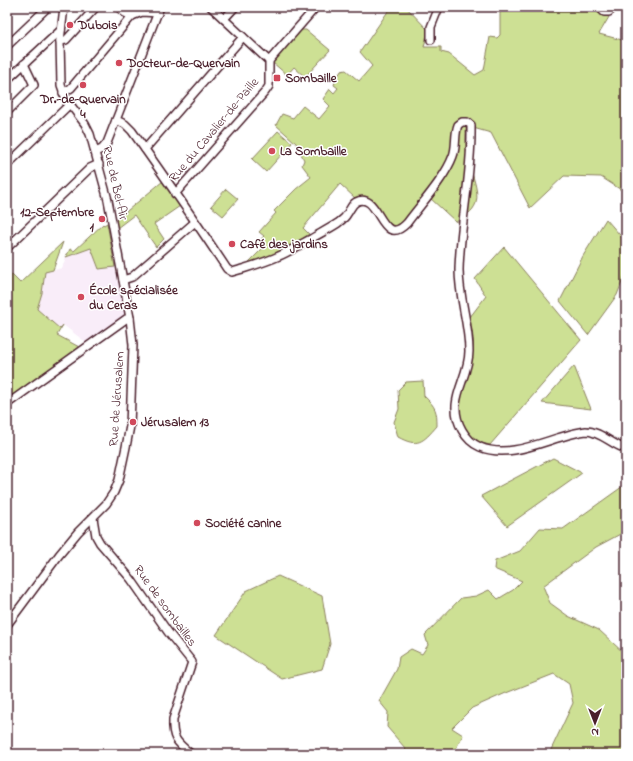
<svg xmlns="http://www.w3.org/2000/svg" width="633" height="761" font-family="'Indie Flower',sans-serif">
  <style>
    .built { fill: #f9edf9 }
    .green { fill: #cde094; stroke: #8c8060 }
    .lines { fill: none; stroke-linecap: round; stroke-linejoin: round }
    .minor-casing { stroke: #4a1f2b; stroke-width: 10 }
    .minor { stroke: #fff; stroke-width: 7 }
    .poi-dot { fill: #d1495b; stroke: #fff; stroke-width: 1.5 }
    .labels { text-anchor: middle; dominant-baseline: central; stroke-width: 3; stroke-linejoin: round; paint-order: stroke }
    .poi-label { font-size: 13px; font-weight: bold; fill: #4a1f2b; stroke: #fff; text-anchor: start }
    .street-label { font-size: 13px; fill: #4a1f2b; stroke: #fff }
  </style>
  <rect width="100%" height="100%" fill="#fff"/>
  <filter id="ink" filterUnits="userSpaceOnUse"><feTurbulence type="fractalNoise" baseFrequency=".025" numOctaves="2"/><feDisplacementMap in="SourceGraphic" scale="8" xChannelSelector="R" yChannelSelector="G"/><feConvolveMatrix kernelMatrix="1 2 1 2 8 2 1 2 1" color-interpolation-filters="sRGB"/></filter>
  <g filter="url(#ink)">
    <!-- built -->
    <path class="built" d="M 91,248 L 99,269 L 115,267 L 125,316 L 87,343 L 63,325 L 61,329 L 36,309 L 42,293 L 45,272 L 62,268 L 66,257 Z"/>
    <!-- green -->
    <g class="green">
      <path d="M 391,7 L 406,7 L 428,30 L 424,47 L 441,47 L 441,52 L 449,54 L 475,75 L 484,70 L 490,37 L 497,38 L 500,35 L 500,10 L 485,10 L 485,7 L 599,7 L 609,17 L 599,34 L 626,41 L 626,193 L 601,177 L 564,176 L 530,208 L 491,133 L 466,126 C 466,135 465,148 467,157 C 470,170 480,190 476,203 C 473,212 464,217 456,222 L 430,198 L 437,191 L 435,182 L 402,224 L 397,227 C 380,225 378,190 356,199 L 340,184 L 303,228 L 309,234 L 282,253 L 246,265 L 264,247 L 258,242 L 264,236 L 259,232 L 276,213 L 274,211 L 296,189 L 311,177 L 302,165 L 304,160 L 296,143 L 276,125 L 282,114 L 293,118 L 303,106 L 319,119 L 330,106 L 323,99 L 330,89 L 334,93 L 338,88 L 334,85 L 336,79 L 341,71 L 346,70 L 359,81 L 372,66 L 360,52 Z"/>
      <path d="M 301,30 L 306,30 L 330,50 L 305,77 L 294,67 L 287,75 L 272,62 Z"/>
      <path d="M 278,131 L 292,143 L 266,172 L 252,159 Z"/>
      <path d="M 163,181 L 180,206 L 154,224 L 164,239 L 156,247 L 134,215 L 117,228 L 116,220 Z"/>
      <path d="M 226,189 L 238,199 L 223,216 L 211,206 Z"/>
      <path d="M 606,219 L 626,242 L 626,272 L 617,295 L 588,335 L 560,301 L 583,256 Z"/>
      <path d="M 107,223 L 115,267 L 99,269 L 91,248 L 66,257 L 70,249 L 74,251 L 103,224 L 104,225 Z"/>
      <path d="M 63,242 L 53,270 L 45,272 L 42,293 L 37,309 L 60,329 L 63,325 L 57,335 L 81,348 L 7,403 L 7,270 L 20,283 Z"/>
      <path d="M 504,247 L 581,340 L 490,445 C 480,443 477,440 469,434 C 447,414 468,376 473,351 C 475,341 471,328 470,317 L 486,296 L 475,279 Z"/>
      <path d="M 574,366 L 591,409 L 542,403 Z"/>
      <path d="M 423,381 L 424,396 C 436,407 437,411 437,426 C 423,442 418,448 398,437 L 394,422 L 399,409 L 398,390 L 406,382 Z"/>
      <path d="M 553,458 L 582,473 L 507,526 L 481,496 Z"/>
      <path d="M 626,484 L 626,531 L 596,547 L 543,586 L 550,603 L 568,616 L 599,630 L 626,655 L 626,754 L 549,754 L 573,703 L 569,684 L 554,674 L 506,693 L 472,708 L 452,728 L 463,735 L 453,754 L 407,754 L 405,748 L 387,727 L 388,712 L 379,701 L 397,669 L 399,657 L 411,649 L 422,654 L 428,645 L 425,635 L 461,598 L 476,596 L 489,590 L 498,599 L 513,590 L 522,581 L 494,569 L 495,561 L 520,551 L 540,528 L 563,529 Z"/>
      <path d="M 278,576 L 322,596 L 330,644 L 322,669 L 282,679 L 216,635 L 246,591 Z"/>
    </g>
    <g class="lines">
      <!-- minor casing -->
      <g class="minor-casing">
        <g id="minor">
          <path d="M 118,7 L 125,13 L 132,16"/>
          <path d="M 211,7 L 269,61"/>
          <path d="M 599,7 L 604,12 L 609,12 L 614,7"/>
          <path d="M 224,19 L 235,7"/>
          <path d="M 431,40 L 431,27 L 439,7"/>
          <path d="M 60,41 L 66,40 L 96,7"/>
          <path d="M 7,46 L 48,7"/>
          <path d="M 7,80 L 61,30"/>
          <path d="M 63,93 L 71,88 L 132,16 L 142,12 L 158,13"/>
          <path d="M 7,112 L 34,85 L 24,64"/>
          <path d="M 116,120 L 125,124 L 132,131 C 164,176 196,222 227,269 L 232,272 L 239,270 C 252,266 266,262 279,256 C 289,252 299,245 309,240 C 319,234 329,229 338,223 C 342,220 345,218 347,214 C 350,210 351,205 356,202 C 380,189 380,251 407,223 C 421,204 445,178 453,156 C 457,146 454,135 458,125 L 462,122 L 467,122 L 471,125 L 471,128 C 472,175 460,223 459,270 C 459,298 469,324 469,351 C 469,380 445,400 462,430 C 466,437 473,444 480,447 C 513,461 553,435 586,431 C 600,431 612,445 626,449"/>
          <path d="M 145,149 L 243,37"/>
          <path d="M 95,152 L 102,149 L 107,143 L 160,7"/>
          <path d="M 7,165 L 70,104"/>
          <path d="M 175,194 L 265,92 L 269,86 L 269,61 L 316,7"/>
          <path d="M 7,248 L 90,168 L 99,164"/>
          <path d="M 123,280 L 132,277 L 195,222"/>
          <path d="M 7,404 L 126,319 L 130,318"/>
          <path d="M 93,518 L 96,536 L 100,543 L 131,579 L 168,632 L 192,662 L 173,719 C 172,738 176,742 191,754"/>
          <path d="M 7,625 L 59,555 L 78,532 L 106,504 L 114,492 L 119,480 L 126,447 L 130,426 L 133,345 L 130,318 L 108,200 L 90,134 L 85,124 L 66,99 L 61,85 L 60,41 L 64,7"/>
        </g>
      </g>
      <!-- minor -->
      <use href="#minor" class="minor"/>
    </g>
  </g>
  <!-- markers -->
  <g class="poi-dot">
    <circle cx="70" cy="25" r="4"/>
    <circle cx="119" cy="63" r="4"/>
    <rect x="273" y="74" width="8" height="8" rx="2"/>
    <circle cx="83" cy="85" r="4"/>
    <circle cx="272" cy="151" r="4"/>
    <circle cx="102" cy="219" r="4"/>
    <circle cx="232" cy="244" r="4"/>
    <circle cx="81" cy="297" r="4"/>
    <circle cx="133" cy="422" r="4"/>
    <circle cx="197" cy="523" r="4"/>
  </g>
  <g class="labels">
    <!-- poi labels -->
    <g class="poi-label">
      <text x="78" y="25">Dubois</text>
      <text x="127" y="63">Docteur-de-Quervain</text>
      <text x="285" y="78">Sombaille</text>
      <text x="83" y="99" text-anchor="middle">Dr.-de-Quervain<tspan x="83" dy="15">4</tspan></text>
      <text x="280" y="151">La Sombaille</text>
      <text x="94" y="212" text-anchor="end">12-Septembre<tspan x="94" dy="15">1</tspan></text>
      <text x="240" y="244">Café des jardins</text>
      <text x="89" y="290">École spécialisée<tspan x="89" dy="15">du Ceras</tspan></text>
      <text x="141" y="422">Jérusalem 13</text>
      <text x="205" y="523">Société canine</text>
    </g>
    <!-- street labels -->
    <g class="street-label">
      <text transform="translate(214 130) rotate(-50)">Rue du Cavalier-de-Paille</text>
      <text transform="translate(115 183) rotate(77)">Rue de Bel-Air</text>
      <text transform="translate(117 399) rotate(-86)">Rue de Jérusalem</text>
      <text transform="translate(165 606) rotate(54)">Rue de sombailles</text>
    </g>
  </g>
  <!-- margin -->
  <rect width="633" height="761" fill="none" stroke="#fff" stroke-width="24"/>
  <rect x="12" y="12" width="609" height="737" fill="none" stroke="#4a1f2b" stroke-width="1.5" filter="url(#ink)"/>
  <!-- north arrow -->
  <g transform="translate(595 723) rotate(180)" stroke="#ffffff" stroke-width="3" paint-order="stroke">
  <path d="M0-3L7 15L0 10L-7 15Z" fill="#4a1f2b"/>
  <text y="-6" font-size="11" font-weight="bold" text-anchor="middle" fill="#4a1f2b">N</text>
  </g>
</svg>
